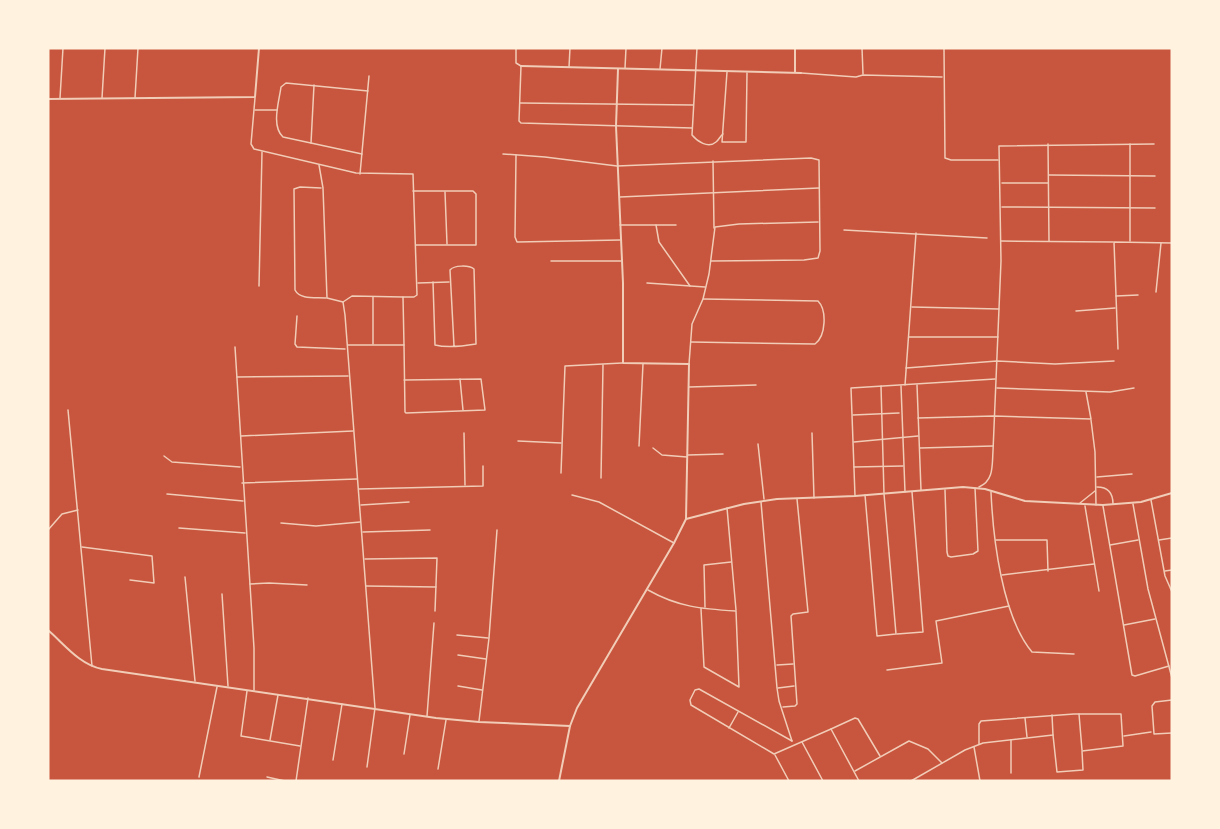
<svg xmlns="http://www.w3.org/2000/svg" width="1220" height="829" font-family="Mulish,sans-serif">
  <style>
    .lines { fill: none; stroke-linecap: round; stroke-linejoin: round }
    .minor { stroke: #f1ccb7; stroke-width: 1.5 }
    .tertiary { stroke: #f1ccb7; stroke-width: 2 }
  </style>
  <rect width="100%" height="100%" fill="#c8553d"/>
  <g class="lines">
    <!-- minor -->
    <g class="minor">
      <path d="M 516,48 L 516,63 L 521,66 L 519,121 L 521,123 L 692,128"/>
      <path d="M 697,48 L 692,135 C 697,141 708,149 716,142 C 719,140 720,136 723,134"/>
      <path d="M 862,48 L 863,74"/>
      <path d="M 944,48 L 945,158 L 951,160 L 998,160"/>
      <path d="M 569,67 L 570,48"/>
      <path d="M 625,68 L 626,48"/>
      <path d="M 660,69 L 662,48"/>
      <path d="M 727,72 L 722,142 L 746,142 L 747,73"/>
      <path d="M 801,73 L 856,77 L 863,75 L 942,77"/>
      <path d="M 60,98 L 63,48"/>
      <path d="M 102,98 L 105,48"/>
      <path d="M 135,98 L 138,48"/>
      <path d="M 255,98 L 251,144 L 254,149 L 356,173 L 413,174 L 417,295 L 414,297 L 403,297"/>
      <path d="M 520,103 L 693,105"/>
      <path d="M 255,110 L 277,110"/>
      <path d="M 311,143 L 314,85"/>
      <path d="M 1048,144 L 1049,241"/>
      <path d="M 1130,144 L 1130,241"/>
      <path d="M 362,154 L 283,137 C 271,126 279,102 281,87 L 286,83 L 368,91"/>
      <path d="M 503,154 L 545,157 L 617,166 L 811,158 L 819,160 L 820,251 L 818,258 L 804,260 L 711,261"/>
      <path d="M 516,155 L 515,237 L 517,242 L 620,240"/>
      <path d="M 713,161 L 714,228"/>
      <path d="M 319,165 L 323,188 L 327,298 L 343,302 L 345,315 L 375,708 L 367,767"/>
      <path d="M 360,174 L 369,76"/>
      <path d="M 1049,175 L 1155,176"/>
      <path d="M 1002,183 L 1048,183"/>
      <path d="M 321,188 L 300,187 L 294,189 L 295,290 C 300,300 316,297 326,298"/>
      <path d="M 413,191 L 473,191 L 476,194 L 476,245 L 416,245"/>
      <path d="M 445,192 L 447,244"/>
      <path d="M 620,197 L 819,188"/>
      <path d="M 1002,207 L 1155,208"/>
      <path d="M 620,225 L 676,225"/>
      <path d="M 656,225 L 659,242 L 690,286"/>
      <path d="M 844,230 L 987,238"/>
      <path d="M 1001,241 L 1113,242"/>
      <path d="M 551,261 L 621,261"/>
      <path d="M 433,282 L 435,345 C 447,348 464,346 476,344 L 474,269 C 469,265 454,265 450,270 L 454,346"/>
      <path d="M 418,283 L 449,282"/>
      <path d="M 647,283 L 705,287"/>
      <path d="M 259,286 L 262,152"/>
      <path d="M 1156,292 L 1161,243"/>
      <path d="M 1116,296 L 1138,295"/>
      <path d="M 373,297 L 373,344"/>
      <path d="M 343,302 L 352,296 L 403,297 L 404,345 L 348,345"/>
      <path d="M 912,307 L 999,309"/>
      <path d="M 1076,311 L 1115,308"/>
      <path d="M 297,316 L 295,344 L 297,347 L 345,349"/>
      <path d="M 909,337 L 998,337"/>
      <path d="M 691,342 L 815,344 C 826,336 827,310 818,301 L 703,299"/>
      <path d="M 404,345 L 405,412 L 406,413 L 485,410 L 481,379 L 404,380"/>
      <path d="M 235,347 L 254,648 L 254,690"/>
      <path d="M 1118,349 L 1114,242 L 1172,243"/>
      <path d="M 689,364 L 692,324 L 703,299 L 709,274 L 715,227 L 739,224 L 818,222"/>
      <path d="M 906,368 L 997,361 L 1055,364 L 1114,361"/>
      <path d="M 237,377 L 348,376"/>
      <path d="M 460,379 L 463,410"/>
      <path d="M 905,385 L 916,233"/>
      <path d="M 917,385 L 921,490"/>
      <path d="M 901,386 L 905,492"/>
      <path d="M 689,387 L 756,385"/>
      <path d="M 997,388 L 1110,392 L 1134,388"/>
      <path d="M 68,410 L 92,666"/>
      <path d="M 853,415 L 899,413"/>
      <path d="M 918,418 L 994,416 L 1091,419 L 1086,392"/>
      <path d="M 1091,420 L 1095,452 L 1096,505"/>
      <path d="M 464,433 L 465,485"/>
      <path d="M 812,433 L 814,498"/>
      <path d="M 241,436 L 353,431"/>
      <path d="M 518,441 L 561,443"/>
      <path d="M 854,442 L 918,436"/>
      <path d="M 758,444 L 764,499"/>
      <path d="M 639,446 L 643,364"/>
      <path d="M 653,448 L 662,455 L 687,457"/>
      <path d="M 920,448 L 993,446"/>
      <path d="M 688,455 L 723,454"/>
      <path d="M 164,456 L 172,462 L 240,467"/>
      <path d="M 854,467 L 903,466"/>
      <path d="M 561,473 L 565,366 L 622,363"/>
      <path d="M 1097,477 L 1132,474"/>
      <path d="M 601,478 L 603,365"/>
      <path d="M 242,483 L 357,479"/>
      <path d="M 979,487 C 994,481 992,465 993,451 L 1001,261 L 999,146 L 1154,144"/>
      <path d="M 1097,487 C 1108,487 1113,493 1113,504"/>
      <path d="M 359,489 L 483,486 L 483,466"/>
      <path d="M 945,490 L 947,552 L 948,556 L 951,557 L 973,554 L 978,551 L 975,488"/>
      <path d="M 991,492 C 993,538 1002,616 1032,652 L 1074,654"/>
      <path d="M 167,494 L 243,501"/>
      <path d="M 572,495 L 599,502 L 674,543"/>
      <path d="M 865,495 L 877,636 L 896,634 L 884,494 L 881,386"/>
      <path d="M 855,496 L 851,388 L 995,379"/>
      <path d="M 1151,500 L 1165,576 L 1172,592"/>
      <path d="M 761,502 L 777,688 L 779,701 L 792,741"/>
      <path d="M 1080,503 L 1095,491"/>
      <path d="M 1133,504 L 1148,589 L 1172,678"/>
      <path d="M 361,505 L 409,502"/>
      <path d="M 1085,506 L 1099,591"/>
      <path d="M 1103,506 L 1132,675 L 1135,676 L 1169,666"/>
      <path d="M 727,508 L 736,610"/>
      <path d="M 281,523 L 316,526 L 360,522"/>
      <path d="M 179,528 L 245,533"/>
      <path d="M 48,530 L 62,514 L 78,510"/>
      <path d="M 363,532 L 430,530"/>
      <path d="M 996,540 L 1047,540 L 1048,571"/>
      <path d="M 1159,540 L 1172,538"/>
      <path d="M 1110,545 L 1138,540"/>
      <path d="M 82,547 L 152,556 L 154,583 L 130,580"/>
      <path d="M 365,559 L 437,558 L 435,611"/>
      <path d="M 1165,571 L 1172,570"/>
      <path d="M 1002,575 L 1094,564"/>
      <path d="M 185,577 L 195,681"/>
      <path d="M 250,584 L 269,583 L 307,585"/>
      <path d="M 366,586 L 436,587"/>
      <path d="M 648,590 C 678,607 702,609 736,611 L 739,687 L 704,667 L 701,609"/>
      <path d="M 222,594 L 228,686"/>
      <path d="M 705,607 L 704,565 L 731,562"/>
      <path d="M 1124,625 L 1155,619"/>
      <path d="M 897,634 L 923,632 L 912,492"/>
      <path d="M 457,635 L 488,638"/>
      <path d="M 458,655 L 486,659"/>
      <path d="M 777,665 L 793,664"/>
      <path d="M 887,670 L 942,663 L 936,621 L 1009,606"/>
      <path d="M 458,686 L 482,690"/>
      <path d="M 778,688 L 794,686"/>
      <path d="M 247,691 L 241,736 L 300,746"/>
      <path d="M 1172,700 L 1155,702 L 1152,706 L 1154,734 L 1172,733"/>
      <path d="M 783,707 L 795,706 L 797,704 L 791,616 L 793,614 L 808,612 L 797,499"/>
      <path d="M 1079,714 L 1082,750"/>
      <path d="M 427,716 L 434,623"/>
      <path d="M 1025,718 L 1027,737"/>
      <path d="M 479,721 L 489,638 L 497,530"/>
      <path d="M 729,728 L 738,712"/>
      <path d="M 831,729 L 855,718 L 858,719 L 880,756"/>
      <path d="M 1124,736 L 1151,732"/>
      <path d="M 270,740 L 278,695"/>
      <path d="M 792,741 L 699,689 L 695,690 L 690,700 L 691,705 L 774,754 L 831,729 L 859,781"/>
      <path d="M 802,742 L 823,781"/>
      <path d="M 979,744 L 979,724 L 981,721 L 1074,714 L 1121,714 L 1123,746 L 1082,751 L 1083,770 L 1057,772 L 1053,735"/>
      <path d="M 974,747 L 980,781"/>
      <path d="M 404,754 L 410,715"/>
      <path d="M 775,755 L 789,781"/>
      <path d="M 333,760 L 342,704"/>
      <path d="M 438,769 L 446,720"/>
      <path d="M 855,771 L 909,741 L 928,749 L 942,763"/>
      <path d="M 1011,773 L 1011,740"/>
      <path d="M 199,777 L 217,687"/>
      <path d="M 267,777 L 285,781"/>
      <path d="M 296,781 L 308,698"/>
      <path d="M 911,781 L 965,750 L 983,743 L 1053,735 L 1052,715"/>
    </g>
    <!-- tertiary -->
    <g class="tertiary">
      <path d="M 521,66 L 801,73"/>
      <path d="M 795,72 L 795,48"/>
      <path d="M 48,99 L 255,97 L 259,48"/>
      <path d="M 686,519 L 744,504 L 777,499 L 855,496 L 963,487 L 985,489 L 1025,501 L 1103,505 L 1141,502 L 1172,493"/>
      <path d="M 48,630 C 64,644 80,665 102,669 L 436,718 L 479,722 L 570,726"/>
      <path d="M 559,781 L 570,726 L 577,708 L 674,543 L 686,519 L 689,364 L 623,363 L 623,283 L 616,126 L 618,69"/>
    </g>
  </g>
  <!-- border -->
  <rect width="1220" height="829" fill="none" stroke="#fff3e0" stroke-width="99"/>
</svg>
